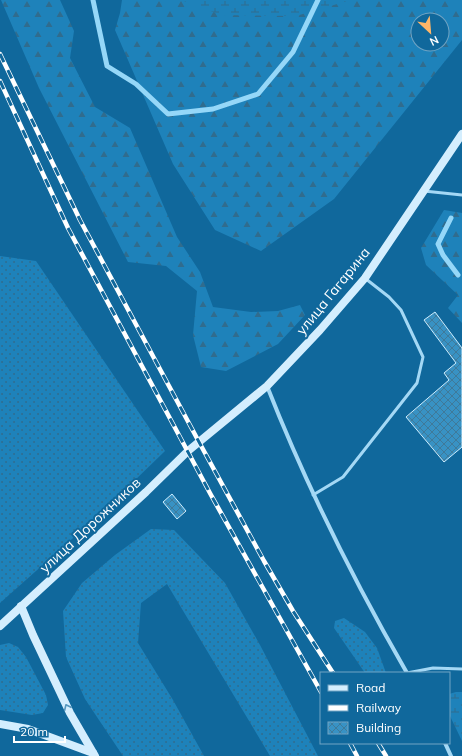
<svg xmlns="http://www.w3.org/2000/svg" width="462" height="756" font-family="Mulish,sans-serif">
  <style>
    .grass { fill: url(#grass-dots) }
    .forest { fill: url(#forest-firs); fill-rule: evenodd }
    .wetland { fill: url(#wetland-marsh) }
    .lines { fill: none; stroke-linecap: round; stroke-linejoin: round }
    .stream { stroke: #95d7f8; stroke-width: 5 }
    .building { fill: url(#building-cross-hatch); stroke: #cdedfe }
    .lane { stroke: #a4d8f5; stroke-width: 3 }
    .street { stroke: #a4d8f5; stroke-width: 4 }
    .secondary { stroke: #d4eefe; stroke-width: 8 }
    .rail-casing { stroke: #fff; stroke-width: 4.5 }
    .rail { stroke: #10689c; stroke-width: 3; stroke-dasharray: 9; stroke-linecap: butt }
    .oneway { stroke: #5597be }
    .labels { text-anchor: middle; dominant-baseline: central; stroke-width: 4; stroke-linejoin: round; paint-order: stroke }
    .street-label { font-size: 14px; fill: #fff; stroke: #10689c }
  </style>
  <defs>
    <pattern id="grass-dots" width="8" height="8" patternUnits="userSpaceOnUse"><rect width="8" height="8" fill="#1e82ba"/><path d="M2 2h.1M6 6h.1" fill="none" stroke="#306c8e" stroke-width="1.8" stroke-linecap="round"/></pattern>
    <pattern id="forest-firs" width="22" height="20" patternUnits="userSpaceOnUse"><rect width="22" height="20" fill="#1e82ba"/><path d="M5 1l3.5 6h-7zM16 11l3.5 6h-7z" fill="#306c8e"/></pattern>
    <pattern id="wetland-marsh" width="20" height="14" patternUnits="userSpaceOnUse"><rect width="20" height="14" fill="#1e82ba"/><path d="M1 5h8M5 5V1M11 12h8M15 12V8" fill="none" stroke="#306c8e"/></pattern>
    <pattern id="building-cross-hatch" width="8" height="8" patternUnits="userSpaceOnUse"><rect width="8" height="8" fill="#3892c4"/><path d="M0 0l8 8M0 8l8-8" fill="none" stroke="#3f7a9a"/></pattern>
  </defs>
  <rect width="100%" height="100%" fill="#10689c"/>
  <!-- grass -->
  <g class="grass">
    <path d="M 0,256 L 36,261 L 165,451 L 99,515 L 0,603 Z"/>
    <path d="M 151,529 L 174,530 L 225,583 L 260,645 L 318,756 L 270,756 L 167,584 L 141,603 L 138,643 L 173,700 L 204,756 L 123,756 L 85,699 L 66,657 L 63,611 L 82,583 L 115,555 Z"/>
    <path d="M 344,618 L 365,632 L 377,648 L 386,673 L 365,673 L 334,628 L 335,621 Z"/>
    <path d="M 9,643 L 18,647 L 26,657 L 46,695 L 48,705 L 43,713 L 32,715 L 0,710 L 0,645 Z"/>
  </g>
  <!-- forest -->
  <g class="forest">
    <path d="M 1,0 L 60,0 L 74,31 L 70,58 L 95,107 L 130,128 L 177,237 L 200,272 L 213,307 L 251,312 L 278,311 L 300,305 L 305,315 L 278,344 L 226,371 L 201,367 L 193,335 L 197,291 L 166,266 L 128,262 L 39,88 Z"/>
    <path d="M 122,0 L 462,0 L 462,40 L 334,199 L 261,251 L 215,230 L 173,164 L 115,30 L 120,13 ZM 418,20 L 442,20 L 442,44 L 418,44 Z"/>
    <path d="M 444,210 L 462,213 L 462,323 L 448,308 L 458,295 L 426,265 L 421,248 Z"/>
  </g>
  <!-- wetland -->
  <g class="wetland">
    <path d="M 181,0 L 351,0 L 296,16 L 221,15 Z"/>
    <path d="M 456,692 L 462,692 L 462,741 L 449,714 L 449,694 Z"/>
  </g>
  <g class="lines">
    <!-- stream -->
    <g class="stream">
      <path d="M 93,0 L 107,66 L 136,84 L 168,114 L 213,109 L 258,94 L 293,52 L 318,0"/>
      <path d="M 451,218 L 438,244 L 443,255 L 458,275"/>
    </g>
  </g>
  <!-- building -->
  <g class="building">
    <path d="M 435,312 L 462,348 L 462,447 L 444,462 L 406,417 L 449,380 L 444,373 L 456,363 L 424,320 Z"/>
    <path d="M 172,494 L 186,511 L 177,519 L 163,502 Z"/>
  </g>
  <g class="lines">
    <!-- lane -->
    <g class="lane">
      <path d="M 424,191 L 462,195"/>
      <path d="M 313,495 L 343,477 L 417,383 L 423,357 L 401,310 L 389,297 L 366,279"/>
      <path d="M 407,673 L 433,668 L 462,669"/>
    </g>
    <!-- street -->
    <g class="street">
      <path d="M 267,386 C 306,485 354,581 407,673"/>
      <path d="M 445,743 L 451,756"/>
    </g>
    <!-- secondary -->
    <g class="secondary">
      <path d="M 21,606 L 33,635 L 70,713 L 95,756"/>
      <path d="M 0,626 L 146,492 L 188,451 L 267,386 L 320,330 L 365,278 L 462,134"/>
      <path d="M 0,724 L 28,729 L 93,753"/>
    </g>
    <!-- rail casing -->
    <g class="rail-casing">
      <g id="rail">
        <path d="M 0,54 L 80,220 L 199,442 L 264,561 L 293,611 L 333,673"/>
        <path d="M 0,81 L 68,228 L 211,495 L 321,692"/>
        <path d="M 350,743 L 357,756"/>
        <path d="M 378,743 L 386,756"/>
      </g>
    </g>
    <!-- rail -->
    <use href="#rail" class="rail"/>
  </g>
  <!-- one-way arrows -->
  <defs><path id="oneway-chevron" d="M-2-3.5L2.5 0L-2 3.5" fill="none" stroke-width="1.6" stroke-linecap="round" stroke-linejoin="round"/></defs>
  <use class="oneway" href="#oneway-chevron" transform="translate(67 707) rotate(-115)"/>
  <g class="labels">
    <!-- street labels -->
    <g class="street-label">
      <text transform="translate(333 291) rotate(-51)">улица Гагарина</text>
      <text transform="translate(90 525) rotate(-43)">улица Дорожников</text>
    </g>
  </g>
  <!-- legend -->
  <rect x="320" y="672" width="130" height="72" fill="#10689c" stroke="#70a4c4"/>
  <rect x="328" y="685" width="20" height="6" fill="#d4eefe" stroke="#70a4c4"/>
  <text x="356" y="692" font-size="12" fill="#ffffff">Road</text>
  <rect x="328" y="705" width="20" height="6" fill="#ffffff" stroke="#70a4c4"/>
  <text x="356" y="712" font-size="12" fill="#ffffff">Railway</text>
  <rect x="328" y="722" width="20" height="12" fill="url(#building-cross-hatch)" stroke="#70a4c4"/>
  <text x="356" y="732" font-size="12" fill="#ffffff">Building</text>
  <!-- north arrow -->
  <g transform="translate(430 32) rotate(154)"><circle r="19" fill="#10689c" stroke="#70a4c4"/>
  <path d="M0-3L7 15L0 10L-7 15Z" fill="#ffb668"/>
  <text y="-6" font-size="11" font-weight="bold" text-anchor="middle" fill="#ffffff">N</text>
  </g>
  <!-- scale -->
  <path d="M14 736v6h51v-6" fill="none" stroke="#ffffff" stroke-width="2"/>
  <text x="20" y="736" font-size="12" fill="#ffffff" stroke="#10689c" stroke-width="3" paint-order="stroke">20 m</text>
</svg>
